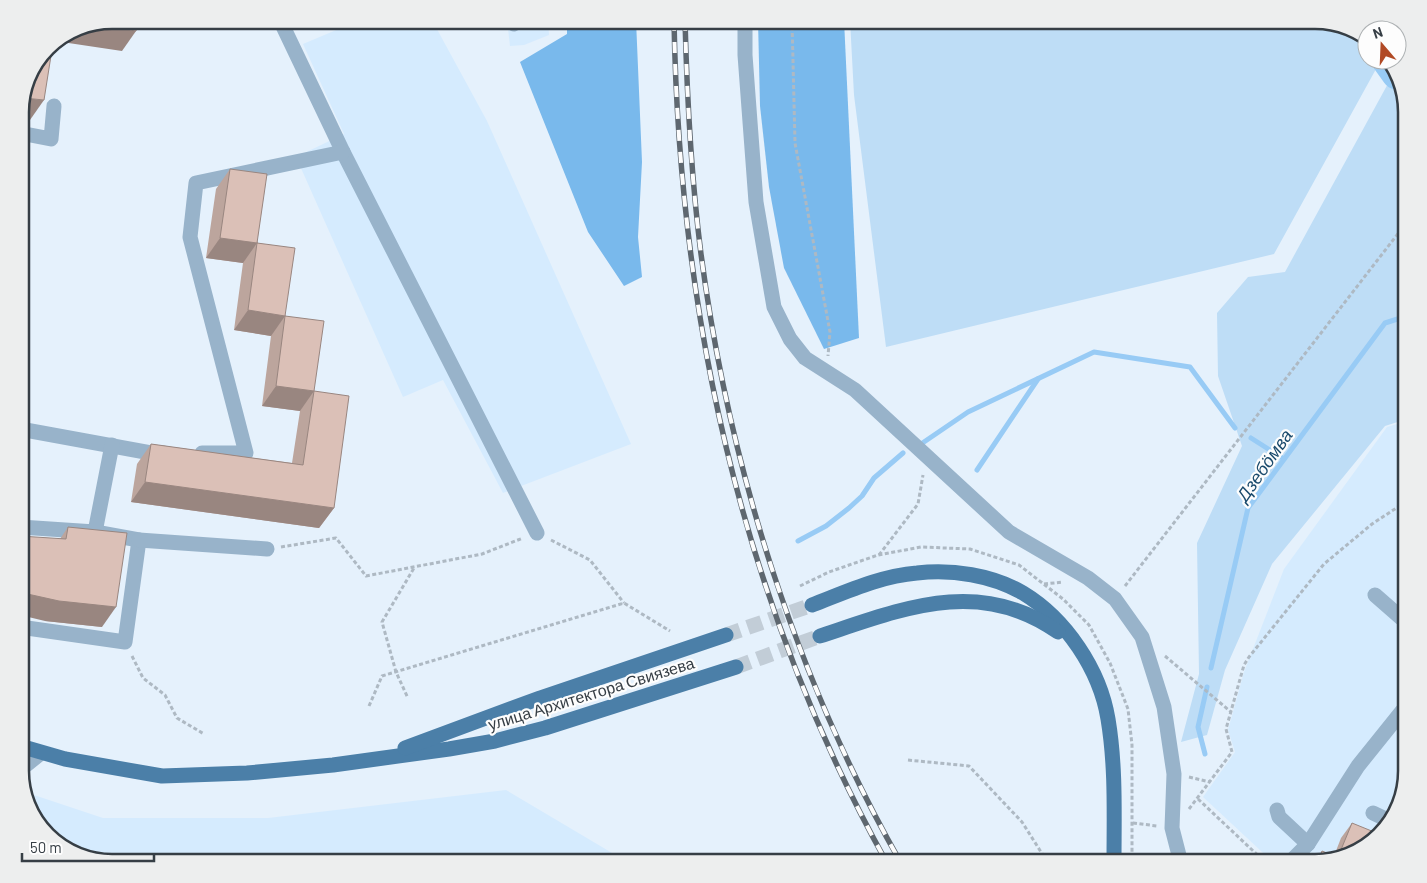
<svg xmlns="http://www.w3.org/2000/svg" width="1427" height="883" font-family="Barlow,sans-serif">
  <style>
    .built { fill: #d5ebfe }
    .green { fill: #beddf6 }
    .forest { fill: #79b9ec }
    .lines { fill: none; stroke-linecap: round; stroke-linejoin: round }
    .stream { stroke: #98cbf5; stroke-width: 5 }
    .river { stroke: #98cbf5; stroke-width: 31 }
    .major-tunnel { stroke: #c2cdd7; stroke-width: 15; stroke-dasharray: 15 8; stroke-linecap: butt }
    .path { stroke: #aeb9c3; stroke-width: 3; stroke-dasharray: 4 2.5; stroke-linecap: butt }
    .minor { stroke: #98b3ca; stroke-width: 15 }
    .major { stroke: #4b7fa8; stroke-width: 15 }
    .rail-casing { stroke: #5e676f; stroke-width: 5.5 }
    .rail { stroke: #fdfdfd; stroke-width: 4; stroke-dasharray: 11; stroke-linecap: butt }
    .wall { fill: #bca59d }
    .shaded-wall { fill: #998680 }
    .building { fill: #dbc0b7; stroke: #998680 }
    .labels { text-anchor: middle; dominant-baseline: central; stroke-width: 4.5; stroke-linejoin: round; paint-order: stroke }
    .street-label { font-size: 16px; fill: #363e45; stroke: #fdfdfd }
    .water-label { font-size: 18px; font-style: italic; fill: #1b4b6d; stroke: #fdfdfd }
    .rim { fill: none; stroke: #363e45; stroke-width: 2.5 }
  </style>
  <rect width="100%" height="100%" fill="#e5f1fc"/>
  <!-- built -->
  <g class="built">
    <path d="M 360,20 L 432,20 L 487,121 L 631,444 L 503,493 L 443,380 L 403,397 L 296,157 L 344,134 L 303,44 Z"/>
    <path d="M 507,20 L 548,20 L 549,35 L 524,45 L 510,46 Z"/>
    <path d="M 1407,421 L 1407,772 L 1392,822 L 1361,851 L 1316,863 L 1274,863 L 1203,797 L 1235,752 L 1228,730 L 1244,672 L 1284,569 L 1387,427 Z"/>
    <path d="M 506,790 L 629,863 L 111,863 L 61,848 L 32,818 L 25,792 L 103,818 L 268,818 Z"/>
  </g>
  <!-- green -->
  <g class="green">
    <path d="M 850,20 L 1316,20 L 1366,35 L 1367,60 L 1381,60 L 1274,254 L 886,347 L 854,95 Z"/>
    <path d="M 1396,69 L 1407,111 L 1407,419 L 1385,426 L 1272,564 L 1225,670 L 1207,735 L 1181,742 L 1199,674 L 1197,543 L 1242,446 L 1218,376 L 1217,313 L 1248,277 L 1285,272 Z"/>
  </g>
  <!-- forest -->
  <g class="forest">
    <path d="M 567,20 L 636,20 L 642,162 L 638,237 L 642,277 L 624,286 L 588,232 L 520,62 L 567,34 Z"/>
    <path d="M 758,20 L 844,20 L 859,338 L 824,349 L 784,268 L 769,187 L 760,106 Z"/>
  </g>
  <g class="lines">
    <!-- stream -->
    <g class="stream">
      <path d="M 1251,438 L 1284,459"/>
      <path d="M 921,444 L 968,412 L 1094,352 L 1190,367 L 1235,428"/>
      <path d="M 977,470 L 1038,379"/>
      <path d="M 798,541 L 826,526 L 849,508 L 862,496 L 874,478 L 903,453"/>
      <path d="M 1211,668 L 1248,508 L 1385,323 L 1407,316"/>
      <path d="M 1205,754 L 1198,727 L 1207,687"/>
    </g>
    <!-- river -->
    <path class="river" d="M 1387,60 L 1397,74"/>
    <!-- major-tunnel -->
    <g class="major-tunnel">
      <path d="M 726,635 L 812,605"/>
      <path d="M 736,667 L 820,636"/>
    </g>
    <!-- path -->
    <g class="path">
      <path d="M 792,20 L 795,143 L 830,332 L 828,356"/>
      <path d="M 551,540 L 590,560 L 624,603"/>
      <path d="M 281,547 L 336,538 L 366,576 L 482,554 L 523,538"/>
      <path d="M 879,555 L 918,504 L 923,475"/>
      <path d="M 1044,584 L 1063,582"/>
      <path d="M 800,586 L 829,572 L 878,555 L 921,547 L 970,549 L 1019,565 L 1063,599 L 1089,625 L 1110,663 L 1128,709 L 1132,745 L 1132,863"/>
      <path d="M 1125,586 L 1407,222"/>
      <path d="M 132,656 L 143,678 L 165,695 L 177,718 L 204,734"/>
      <path d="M 1165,656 L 1231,712"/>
      <path d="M 407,696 L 396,672 L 382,622 L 414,568"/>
      <path d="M 369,706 L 382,676 L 624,603 L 670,631"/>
      <path d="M 908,760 L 969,766 L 1022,822 L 1048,863"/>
      <path d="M 1189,777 L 1210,782"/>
      <path d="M 1198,799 L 1266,863"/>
      <path d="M 1189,809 L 1232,752 L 1226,729 L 1244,665 L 1249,657 L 1324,564 L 1372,524 L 1407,501"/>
      <path d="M 1133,823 L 1157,826"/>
    </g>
    <!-- minor -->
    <g class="minor">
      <path d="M 280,20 L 343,152 L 537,533"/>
      <path d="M 513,20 L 514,24"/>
      <path d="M 745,20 L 745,55 L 756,202 L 774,307 L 790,339 L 805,358 L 855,390 L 1009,532 L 1088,578 L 1115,599 L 1142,637 L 1164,707 L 1174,774 L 1172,828 L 1181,863"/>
      <path d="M 20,133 L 51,139 L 54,106"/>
      <path d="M 20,429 L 151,453 L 164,453"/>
      <path d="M 202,453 L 246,453 L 190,237 L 196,183 L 343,152"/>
      <path d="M 20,527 L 95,532 L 139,540 L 125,642 L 20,627"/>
      <path d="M 95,532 L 112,445"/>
      <path d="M 139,540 L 267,549"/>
      <path d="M 1375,595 L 1407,623"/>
      <path d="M 20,770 L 41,753"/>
      <path d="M 1277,810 L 1279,817 L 1308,844"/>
      <path d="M 1373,813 L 1392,822"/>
      <path d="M 1289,863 L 1308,844 L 1358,766 L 1407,705"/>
    </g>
    <!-- major -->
    <g class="major">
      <path d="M 812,605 C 846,592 880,576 917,573 C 952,569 992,575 1023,593 C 1066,619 1100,670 1108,719 C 1116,767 1114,815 1114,863"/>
      <path d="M 820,636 C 902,609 979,576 1058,632"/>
      <path d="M 20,746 L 65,759 L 162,776 L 247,773 L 333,765 L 449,749 L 495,741 L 545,728 L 736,667"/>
      <path d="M 405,748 L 540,698 L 726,635"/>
    </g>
    <!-- rail casing -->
    <g class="rail-casing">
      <g id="rail">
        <path d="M 674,20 C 679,317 742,602 887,863"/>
        <path d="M 685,20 C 687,98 691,176 701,254 C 729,466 795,677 901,863"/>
      </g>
    </g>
    <!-- rail -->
    <use href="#rail" class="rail"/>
  </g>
  <!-- wall -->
  <g class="wall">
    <path d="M 230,169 L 314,391 L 334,508 L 319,528 L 131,502 L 137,464 L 151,444 L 292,463 L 300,411 L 262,406 L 271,336 L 234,330 L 243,263 L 206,258 L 216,189 Z"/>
    <path d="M 68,527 L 102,627 L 45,621 L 60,539 Z"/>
    <path d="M 1407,561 L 1407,571 L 1403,567 Z"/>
    <path d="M 1352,823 L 1361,851 L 1314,863 L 1322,851 L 1334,856 L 1341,838 Z"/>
  </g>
  <!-- shaded-wall -->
  <g class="shaded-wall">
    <path d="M 90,24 L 136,31 L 122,51 L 55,41 L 77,27 Z"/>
    <path d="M 24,98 L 44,100 L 30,120 L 20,119 L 20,106 Z"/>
    <path d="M 220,238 L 257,243 L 243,263 L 206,258 Z"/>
    <path d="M 248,310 L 285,316 L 271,336 L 234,330 Z"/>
    <path d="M 276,386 L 314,391 L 300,411 L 262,406 Z"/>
    <path d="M 145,482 L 334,508 L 319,528 L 131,502 Z"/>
    <path d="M 23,593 L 116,607 L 102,627 L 45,621 L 20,615 L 20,596 Z"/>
  </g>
  <!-- building -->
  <g class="building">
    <path d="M 111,20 L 138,20 L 136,31 L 90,24 Z"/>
    <path d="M 53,43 L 44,100 L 24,98 L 47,47 Z"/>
    <path d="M 230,169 L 267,174 L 257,243 L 220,238 Z"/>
    <path d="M 257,243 L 295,248 L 285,316 L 248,310 Z"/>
    <path d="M 285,316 L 324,321 L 314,391 L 276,386 Z"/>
    <path d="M 314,391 L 349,396 L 334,508 L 145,482 L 151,444 L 303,465 Z"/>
    <path d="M 68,527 L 127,533 L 116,607 L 59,601 L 23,593 L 22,597 L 20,596 L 20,536 L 66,539 Z"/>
    <path d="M 1352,823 L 1379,834 L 1361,851 L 1338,857 Z"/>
    <path d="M 1322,851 L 1337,857 L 1317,863 Z"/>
  </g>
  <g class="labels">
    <!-- street labels -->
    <g class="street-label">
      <text transform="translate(591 693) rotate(-17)">улица Архитектора Свиязева</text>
    </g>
    <!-- water labels -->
    <g class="water-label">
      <text transform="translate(1264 465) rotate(-55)">Дзебӧмва</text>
    </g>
  </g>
  <!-- crop -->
  <path d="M0 0H1427V883H0ZM112 29H1315A83 83 0 0 1 1398 112V771A83 83 0 0 1 1315 854H112A83 83 0 0 1 29 771V112A83 83 0 0 1 112 29Z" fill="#edeeee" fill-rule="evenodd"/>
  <path class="rim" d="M112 29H1315A83 83 0 0 1 1398 112V771A83 83 0 0 1 1315 854H112A83 83 0 0 1 29 771V112A83 83 0 0 1 112 29Z"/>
  <!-- north arrow -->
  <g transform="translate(1382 45) rotate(341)"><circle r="24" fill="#fdfdfd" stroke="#adb1b3"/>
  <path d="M0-4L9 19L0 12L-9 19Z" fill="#b14a25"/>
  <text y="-8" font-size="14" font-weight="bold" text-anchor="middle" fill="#363e45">N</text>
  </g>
  <!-- scale -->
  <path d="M22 853v8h132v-8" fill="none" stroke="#363e45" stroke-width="2.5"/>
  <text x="30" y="853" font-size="15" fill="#363e45" stroke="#fdfdfd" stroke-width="4" paint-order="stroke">50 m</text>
</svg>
